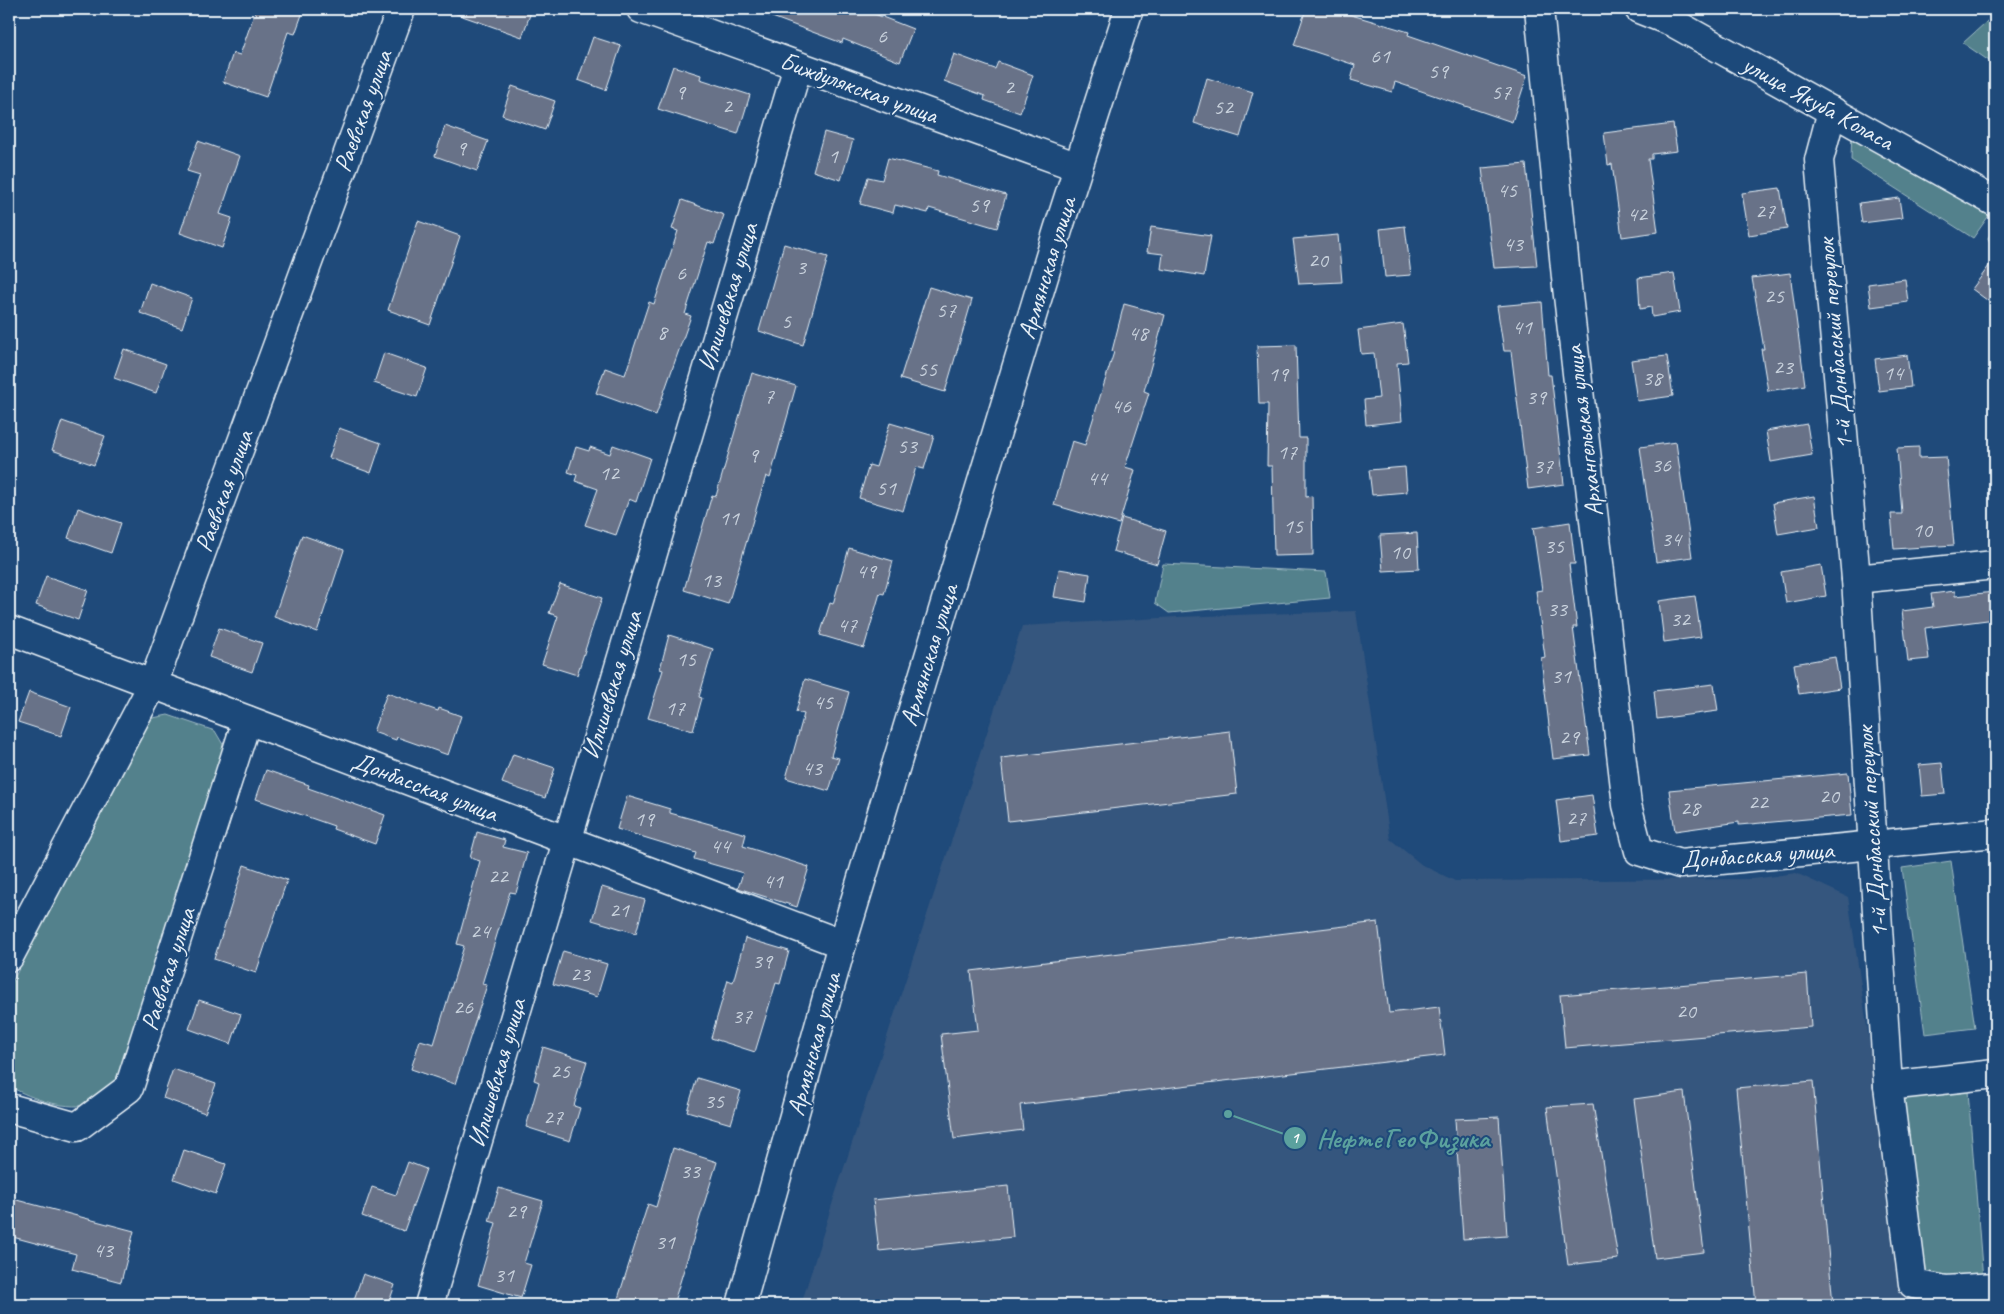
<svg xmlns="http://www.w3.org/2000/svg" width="2004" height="1314" font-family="Caveat,sans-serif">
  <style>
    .built { fill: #35567e }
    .green { fill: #52818c; stroke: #9db9c2 }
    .building { fill: #687288; stroke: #e8f1f8 }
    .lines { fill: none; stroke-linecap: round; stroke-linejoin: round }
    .minor-casing { stroke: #e8f1f8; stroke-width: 31 }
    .minor { stroke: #1f4a7a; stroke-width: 28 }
    .labels { text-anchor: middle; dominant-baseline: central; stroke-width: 4; stroke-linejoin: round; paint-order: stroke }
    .number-label { font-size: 22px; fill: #c8d1dc }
    .street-label { font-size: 25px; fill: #e8f1f8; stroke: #1f4a7a }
    .leader { fill: none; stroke: #5ba19e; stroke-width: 2 }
    .callout-dot { fill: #5ba19e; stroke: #1f4a7a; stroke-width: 2 }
    .mark-label { font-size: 15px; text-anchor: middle; font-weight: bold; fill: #fff }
    .callout-label { font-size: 26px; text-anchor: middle; font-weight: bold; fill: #5ba19e; stroke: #1f4a7a; stroke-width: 4; stroke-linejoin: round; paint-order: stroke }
  </style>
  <rect width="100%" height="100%" fill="#1f4a7a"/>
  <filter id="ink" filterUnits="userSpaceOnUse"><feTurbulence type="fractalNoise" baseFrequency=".02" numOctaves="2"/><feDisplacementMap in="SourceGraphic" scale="10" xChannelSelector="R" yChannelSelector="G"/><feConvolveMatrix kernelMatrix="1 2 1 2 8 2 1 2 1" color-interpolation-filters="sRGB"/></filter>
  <g filter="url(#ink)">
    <!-- built -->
    <path class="built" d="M 1356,611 L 1390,839 L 1422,865 L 1455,881 L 1753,879 L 1796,873 L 1848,897 L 1908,1305 L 801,1305 L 834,1198 L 1022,626 L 1177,617 Z"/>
    <!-- green -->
    <g class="green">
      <path d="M 1995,14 L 1995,65 L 1963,43 Z"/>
      <path d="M 1852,127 L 1995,207 L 1973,238 L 1851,160 Z"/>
      <path d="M 1995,226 L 1995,253 L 1988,238 Z"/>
      <path d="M 1163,564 L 1326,572 L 1330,598 L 1169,613 L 1155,603 Z"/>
      <path d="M 168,715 L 215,731 L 225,748 L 118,1082 C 111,1088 103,1100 95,1103 C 68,1112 32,1099 9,1086 L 9,988 L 148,719 Z"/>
      <path d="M 1951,861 L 1975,1028 L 1925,1034 L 1902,868 Z"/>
      <path d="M 1968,1091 L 1983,1280 L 1927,1278 L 1918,1269 L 1894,1094 Z"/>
    </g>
    <!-- building -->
    <g class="building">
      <path d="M 256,9 L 304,9 L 295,34 L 288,32 L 266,97 L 223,82 L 233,53 L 240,55 Z"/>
      <path d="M 452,9 L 532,9 L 522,37 L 451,12 Z"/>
      <path d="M 756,9 L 862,9 L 913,29 L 900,62 L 843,39 L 842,43 L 756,11 Z"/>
      <path d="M 1306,9 L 1346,9 L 1345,13 L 1409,32 L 1408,35 L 1527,76 L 1512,122 L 1395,82 L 1392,92 L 1351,80 L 1355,65 L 1294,45 Z"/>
      <path d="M 593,37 L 621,46 L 606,90 L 578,80 Z"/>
      <path d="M 954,54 L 995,69 L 998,62 L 1033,75 L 1020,113 L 984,100 L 985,96 L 944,81 Z"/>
      <path d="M 673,66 L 701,75 L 700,79 L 750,95 L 738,134 L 658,109 Z"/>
      <path d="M 1207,78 L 1253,92 L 1240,137 L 1194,123 Z"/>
      <path d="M 512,86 L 555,101 L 545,130 L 502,115 Z"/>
      <path d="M 1673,124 L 1677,151 L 1652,154 L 1652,159 L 1648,159 L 1658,232 L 1622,237 L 1612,164 L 1608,165 L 1604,133 Z"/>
      <path d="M 445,126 L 488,141 L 477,171 L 435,156 Z"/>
      <path d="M 824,132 L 853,140 L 841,180 L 813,171 Z"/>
      <path d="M 198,141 L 240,156 L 220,214 L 232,218 L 222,248 L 180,233 L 200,175 L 187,171 Z"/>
      <path d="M 888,158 L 938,171 L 937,175 L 1006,195 L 997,228 L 929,208 L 928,213 L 895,205 L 893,213 L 860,204 L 868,177 L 882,180 Z"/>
      <path d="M 1526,164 L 1537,266 L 1494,268 L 1482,168 Z"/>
      <path d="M 1780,188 L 1787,229 L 1749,235 L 1742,193 Z"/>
      <path d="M 1899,198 L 1902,218 L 1862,223 L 1859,203 Z"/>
      <path d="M 682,200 L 724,215 L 714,244 L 708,242 L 685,314 L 691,316 L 656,415 L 596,393 L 605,368 L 625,375 L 649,302 L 654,304 L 678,231 L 672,229 Z"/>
      <path d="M 418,221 L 460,236 L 430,325 L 388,310 Z"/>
      <path d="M 1405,226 L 1411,275 L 1385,277 L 1380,229 Z"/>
      <path d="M 1151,227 L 1211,236 L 1204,276 L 1161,269 L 1163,254 L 1147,252 Z"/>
      <path d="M 1338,235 L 1342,282 L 1299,284 L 1293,239 Z"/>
      <path d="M 784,244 L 828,257 L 803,345 L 759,331 Z"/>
      <path d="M 1995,258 L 1995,306 L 1972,289 Z"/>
      <path d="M 1674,273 L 1680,312 L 1652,317 L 1651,307 L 1640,309 L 1638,278 Z"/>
      <path d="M 1790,273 L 1805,385 L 1768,391 L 1761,349 L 1764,349 L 1752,278 Z"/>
      <path d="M 1905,279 L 1908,302 L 1871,307 L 1868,284 Z"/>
      <path d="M 150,283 L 192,298 L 182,328 L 140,313 Z"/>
      <path d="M 929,287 L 972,300 L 945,392 L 900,379 Z"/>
      <path d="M 1542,302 L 1548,375 L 1551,375 L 1564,484 L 1528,489 L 1511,351 L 1504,351 L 1497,306 Z"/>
      <path d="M 1124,304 L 1165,315 L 1144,391 L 1149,393 L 1125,467 L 1135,470 L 1119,524 L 1054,505 L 1072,441 L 1085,445 L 1114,352 L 1112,351 Z"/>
      <path d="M 1403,324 L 1408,362 L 1397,363 L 1402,421 L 1366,425 L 1364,400 L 1379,398 L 1374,353 L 1361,354 L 1358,330 Z"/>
      <path d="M 1296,345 L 1299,438 L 1306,438 L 1306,497 L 1312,496 L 1313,555 L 1274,556 L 1272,466 L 1267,466 L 1268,404 L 1259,404 L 1257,346 Z"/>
      <path d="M 124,349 L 166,364 L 156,393 L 114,378 Z"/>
      <path d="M 384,353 L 427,368 L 417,397 L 374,383 Z"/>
      <path d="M 1907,355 L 1911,387 L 1879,391 L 1875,359 Z"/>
      <path d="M 1667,356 L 1673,396 L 1637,401 L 1631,360 Z"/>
      <path d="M 752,373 L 796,386 L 770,478 L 766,476 L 728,604 L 684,590 L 712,495 L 716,496 Z"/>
      <path d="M 62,421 L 105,436 L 94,465 L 52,450 Z"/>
      <path d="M 890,423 L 934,436 L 924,469 L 916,467 L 903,511 L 859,498 L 869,465 L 876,467 Z"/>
      <path d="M 1807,424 L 1812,455 L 1771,462 L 1766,431 Z"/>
      <path d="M 339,428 L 381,443 L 371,473 L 329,458 Z"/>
      <path d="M 1676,442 L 1692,557 L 1656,562 L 1640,447 Z"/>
      <path d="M 613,445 L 650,458 L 636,502 L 629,499 L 616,535 L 585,525 L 598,489 L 575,481 L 577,475 L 568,472 L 576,447 L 589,451 L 590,447 L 610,454 Z"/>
      <path d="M 1919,447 L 1919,458 L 1946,457 L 1954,545 L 1894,549 L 1891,514 L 1902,514 L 1897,448 Z"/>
      <path d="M 1405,467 L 1407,492 L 1372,495 L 1369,470 Z"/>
      <path d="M 1814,496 L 1819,527 L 1778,534 L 1773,503 Z"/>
      <path d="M 78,508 L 121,523 L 111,553 L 68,538 Z"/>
      <path d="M 1122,518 L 1166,531 L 1157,564 L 1113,551 Z"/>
      <path d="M 1570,522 L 1575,564 L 1569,564 L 1577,627 L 1573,627 L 1590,755 L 1553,759 L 1541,658 L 1545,657 L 1536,591 L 1542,590 L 1533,528 Z"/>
      <path d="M 1417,533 L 1419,569 L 1383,571 L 1380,535 Z"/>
      <path d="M 302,535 L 344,550 L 317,632 L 274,617 Z"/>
      <path d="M 849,548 L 893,561 L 884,594 L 880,593 L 864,648 L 820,635 L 830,603 L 833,604 Z"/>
      <path d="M 1821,565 L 1826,596 L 1786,603 L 1781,572 Z"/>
      <path d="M 1059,569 L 1090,574 L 1086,602 L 1054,597 Z"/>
      <path d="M 46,576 L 88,590 L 78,620 L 36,605 Z"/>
      <path d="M 560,584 L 602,598 L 577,675 L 542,664 L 558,616 L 549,613 Z"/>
      <path d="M 1955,591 L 1955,596 L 1995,592 L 1995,619 L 1925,628 L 1929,659 L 1908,661 L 1902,611 L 1933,607 L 1931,594 Z"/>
      <path d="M 1695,596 L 1701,637 L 1664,642 L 1659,601 Z"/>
      <path d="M 219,628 L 262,643 L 252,672 L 209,657 Z"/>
      <path d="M 669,635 L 713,649 L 699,697 L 702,698 L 693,731 L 648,718 L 663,670 L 660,669 Z"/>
      <path d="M 1835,657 L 1840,688 L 1799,694 L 1794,664 Z"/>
      <path d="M 805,679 L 849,692 L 831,756 L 839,758 L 829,791 L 786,778 L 804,714 L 796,712 Z"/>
      <path d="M 1714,684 L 1718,711 L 1657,719 L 1654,691 Z"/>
      <path d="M 29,692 L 71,707 L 61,736 L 18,722 Z"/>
      <path d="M 387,693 L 438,711 L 439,708 L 461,716 L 448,755 L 397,737 L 396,740 L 373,732 Z"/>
      <path d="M 1230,731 L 1237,794 L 1008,821 L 1001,758 Z"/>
      <path d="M 513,754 L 555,768 L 545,798 L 502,783 Z"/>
      <path d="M 1942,763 L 1945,794 L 1922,796 L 1919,765 Z"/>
      <path d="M 266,770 L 309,785 L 308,788 L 385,815 L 375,844 L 333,829 L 334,826 L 256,799 Z"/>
      <path d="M 1848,773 L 1852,815 L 1739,825 L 1739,822 L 1675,831 L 1669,790 Z"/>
      <path d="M 1592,795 L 1598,836 L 1561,841 L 1556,800 Z"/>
      <path d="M 627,796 L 670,809 L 670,813 L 746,834 L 743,846 L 809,867 L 797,907 L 738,888 L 743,873 L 694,859 L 696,853 L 617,829 Z"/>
      <path d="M 477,832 L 505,840 L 503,847 L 527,853 L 516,893 L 510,892 L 482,984 L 487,985 L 455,1084 L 411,1069 L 420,1040 L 434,1044 L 464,946 L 457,944 L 480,861 L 470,858 Z"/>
      <path d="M 244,865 L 287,880 L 256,973 L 214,959 Z"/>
      <path d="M 602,887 L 645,900 L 636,933 L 592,920 Z"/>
      <path d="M 1378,922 L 1389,1013 L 1439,1007 L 1445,1055 L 1020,1105 L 1023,1130 L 954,1139 L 941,1034 L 978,1030 L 971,971 Z"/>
      <path d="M 745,938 L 789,951 L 780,984 L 776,983 L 755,1052 L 711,1038 L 728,980 L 733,982 Z"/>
      <path d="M 563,951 L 607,964 L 597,997 L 553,984 Z"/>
      <path d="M 1807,974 L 1811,1027 L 1565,1048 L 1560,995 Z"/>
      <path d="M 199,1000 L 241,1014 L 231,1044 L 189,1029 Z"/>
      <path d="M 543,1047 L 587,1061 L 574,1106 L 580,1108 L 570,1141 L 526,1127 L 539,1082 L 534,1080 Z"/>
      <path d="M 173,1069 L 216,1084 L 205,1113 L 163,1098 Z"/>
      <path d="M 697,1078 L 741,1091 L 731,1124 L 687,1111 Z"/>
      <path d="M 1813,1081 L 1833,1305 L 1756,1305 L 1736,1088 Z"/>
      <path d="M 1684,1092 L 1704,1252 L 1655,1258 L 1634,1099 Z"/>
      <path d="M 1593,1104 L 1618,1259 L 1568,1265 L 1547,1107 Z"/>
      <path d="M 1499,1117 L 1507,1236 L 1463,1239 L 1455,1119 Z"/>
      <path d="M 673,1148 L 717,1162 L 673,1305 L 616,1305 L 648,1204 L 656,1207 Z"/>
      <path d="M 184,1150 L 226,1164 L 216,1194 L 174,1179 Z"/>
      <path d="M 408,1162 L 426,1169 L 404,1231 L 362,1216 L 372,1187 L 396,1195 Z"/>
      <path d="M 1008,1186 L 1013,1237 L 879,1251 L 873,1200 Z"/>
      <path d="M 499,1188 L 543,1201 L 524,1263 L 531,1265 L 521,1298 L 478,1285 L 496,1223 L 489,1221 Z"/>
      <path d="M 9,1198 L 134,1231 L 121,1282 L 72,1269 L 76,1254 L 9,1236 Z"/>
      <path d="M 363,1274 L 395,1285 L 388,1305 L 352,1305 Z"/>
    </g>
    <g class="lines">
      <!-- minor casing -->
      <g class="minor-casing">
        <g id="minor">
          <path d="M 641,9 L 1078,167"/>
          <path d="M 1539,9 L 1567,287 L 1627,805 L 1639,851 L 1680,864 L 1995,833"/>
          <path d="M 1639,9 L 1672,22 L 1995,202"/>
          <path d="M 1832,111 L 1819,160 L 1856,579 L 1888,1086 L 1913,1284 L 1946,1290 L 1995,1287"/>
          <path d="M 1856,579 L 1995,565"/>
          <path d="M 9,630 L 842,944"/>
          <path d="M 9,957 L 153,684 L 401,9"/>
          <path d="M 1888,1086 L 1995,1074"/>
          <path d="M 9,1108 L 77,1127 L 129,1088 L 247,720"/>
          <path d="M 429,1305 L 798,66"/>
          <path d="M 741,1305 L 842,944 L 1058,230 L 1129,9"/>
        </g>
      </g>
      <!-- minor -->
      <use href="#minor" class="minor"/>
    </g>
  </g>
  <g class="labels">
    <!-- number labels -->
    <g class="number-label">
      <text x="882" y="36">6</text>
      <text x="1380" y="56">61</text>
      <text x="1438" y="71">59</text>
      <text x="1009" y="87">2</text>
      <text x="680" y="92">9</text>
      <text x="1501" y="92">57</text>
      <text x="727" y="106">2</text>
      <text x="1223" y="107">52</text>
      <text x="461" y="148">9</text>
      <text x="833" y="156">1</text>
      <text x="1507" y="190">45</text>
      <text x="979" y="205">59</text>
      <text x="1765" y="211">27</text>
      <text x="1637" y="214">42</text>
      <text x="1513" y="244">43</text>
      <text x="1318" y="260">20</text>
      <text x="801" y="267">3</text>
      <text x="681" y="273">6</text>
      <text x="1774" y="296">25</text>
      <text x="946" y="310">57</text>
      <text x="786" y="321">5</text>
      <text x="1522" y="327">41</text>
      <text x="662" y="332">8</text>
      <text x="1138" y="333">48</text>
      <text x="1783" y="367">23</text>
      <text x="927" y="369">55</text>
      <text x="1893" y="373">14</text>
      <text x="1278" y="374">19</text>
      <text x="1652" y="378">38</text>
      <text x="769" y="396">7</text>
      <text x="1536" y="397">39</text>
      <text x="1121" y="406">46</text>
      <text x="907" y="446">53</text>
      <text x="1287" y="452">17</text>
      <text x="753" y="455">9</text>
      <text x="1661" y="465">36</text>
      <text x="1543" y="466">37</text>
      <text x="609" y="473">12</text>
      <text x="1097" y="478">44</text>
      <text x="886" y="488">51</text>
      <text x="729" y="518">11</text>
      <text x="1293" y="526">15</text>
      <text x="1922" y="530">10</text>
      <text x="1671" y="539">34</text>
      <text x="1554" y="546">35</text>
      <text x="1400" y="552">10</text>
      <text x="866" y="571">49</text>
      <text x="711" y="580">13</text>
      <text x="1557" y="609">33</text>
      <text x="1680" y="619">32</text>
      <text x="847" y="625">47</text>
      <text x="686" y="659">15</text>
      <text x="1561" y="676">31</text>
      <text x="823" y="702">45</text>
      <text x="675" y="708">17</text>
      <text x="1569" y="737">29</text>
      <text x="812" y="768">43</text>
      <text x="1829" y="796">20</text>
      <text x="1758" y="802">22</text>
      <text x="1690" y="808">28</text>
      <text x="1576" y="818">27</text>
      <text x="644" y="819">19</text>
      <text x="720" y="846">44</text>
      <text x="498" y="876">22</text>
      <text x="773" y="881">41</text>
      <text x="619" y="910">21</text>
      <text x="480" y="931">24</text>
      <text x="762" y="961">39</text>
      <text x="580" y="974">23</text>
      <text x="463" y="1007">26</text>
      <text x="1686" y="1011">20</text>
      <text x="742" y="1016">37</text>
      <text x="560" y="1071">25</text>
      <text x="714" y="1101">35</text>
      <text x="553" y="1117">27</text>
      <text x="690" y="1171">33</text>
      <text x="516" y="1211">29</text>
      <text x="665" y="1242">31</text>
      <text x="103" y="1250">43</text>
      <text x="504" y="1275">31</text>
    </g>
    <!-- street labels -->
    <g class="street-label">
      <text transform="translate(859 88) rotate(20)">Бижбулякская улица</text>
      <text transform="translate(1818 103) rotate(29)">улица Якуба Коласа</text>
      <text transform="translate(363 111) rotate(-70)">Раевская улица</text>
      <text transform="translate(1047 268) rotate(-73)">Армянская улица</text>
      <text transform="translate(728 297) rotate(-73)">Илишевская улица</text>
      <text transform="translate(1835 344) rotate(-95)">1-й Донбасский переулок</text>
      <text transform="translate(1584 431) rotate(-97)">Архангельская улица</text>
      <text transform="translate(224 491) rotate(-70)">Раевская улица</text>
      <text transform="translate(929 655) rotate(-73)">Армянская улица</text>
      <text transform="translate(612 685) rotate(-73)">Илишевская улица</text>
      <text transform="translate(425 787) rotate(21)">Донбасская улица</text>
      <text transform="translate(1872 832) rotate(-94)">1-й Донбасский переулок</text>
      <text transform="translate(1757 855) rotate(-4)">Донбасская улица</text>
      <text transform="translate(168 969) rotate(-72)">Раевская улица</text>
      <text transform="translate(814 1044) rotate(-75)">Армянская улица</text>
      <text transform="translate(497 1073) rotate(-74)">Илишевская улица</text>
    </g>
  </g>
  <!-- callouts -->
  <path class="leader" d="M1228 1114L1295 1138"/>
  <g class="callout-dot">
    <circle cx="1228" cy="1114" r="5"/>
    <circle cx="1295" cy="1138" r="12"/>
  </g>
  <g class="mark-label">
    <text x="1295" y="1143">1</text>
  </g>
  <g class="callout-label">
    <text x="1403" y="1147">НефтеГеоФизика</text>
  </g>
  <!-- margin -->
  <rect width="2004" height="1314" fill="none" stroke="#1f4a7a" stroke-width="30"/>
  <rect x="15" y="15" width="1974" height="1284" fill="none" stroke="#e8f1f8" stroke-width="2" filter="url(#ink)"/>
</svg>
